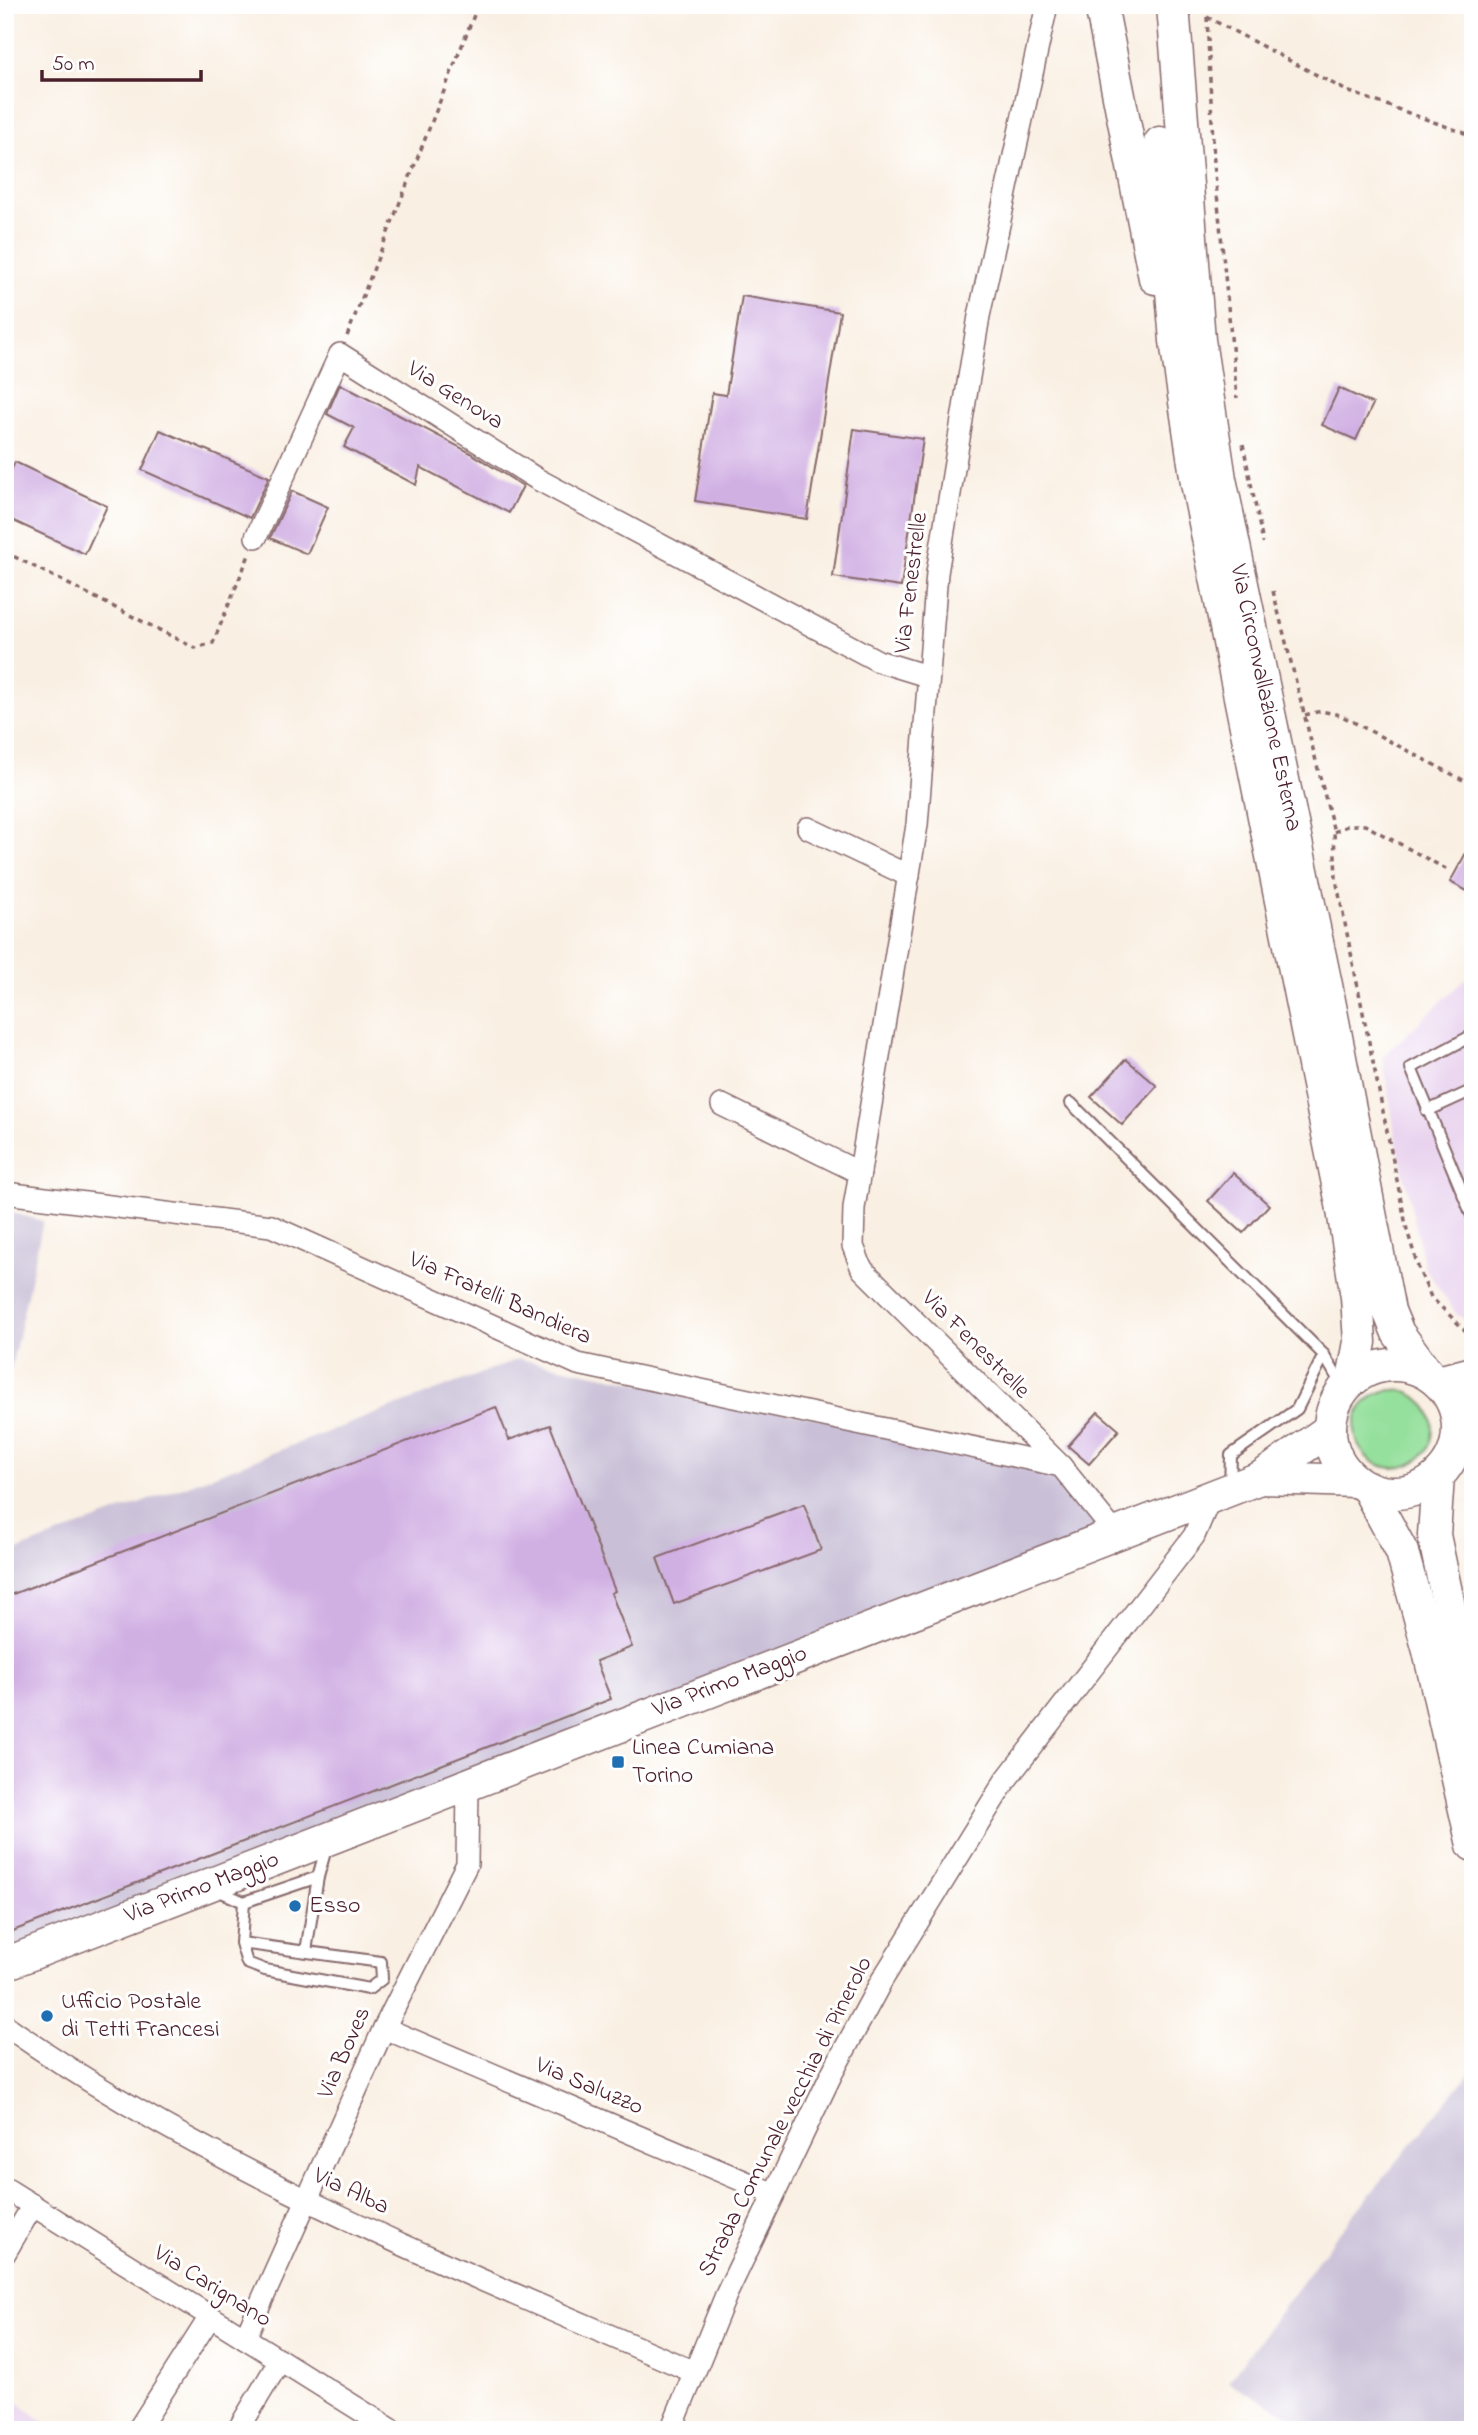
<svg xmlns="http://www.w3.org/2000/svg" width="1478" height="2435" font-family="'Indie Flower',sans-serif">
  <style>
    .built { fill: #e8d2ee }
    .industrial { fill: #c9bfd7 }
    .green { fill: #95e09c; stroke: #708064; stroke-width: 2 }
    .building { fill: #d0afe3 }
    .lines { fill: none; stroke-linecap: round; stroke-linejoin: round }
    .lane-casing { stroke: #87686b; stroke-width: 14 }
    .street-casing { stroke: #87686b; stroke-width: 24 }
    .secondary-casing { stroke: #87686b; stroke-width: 35 }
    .path { stroke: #87686b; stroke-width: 3.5; stroke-dasharray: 5 5; stroke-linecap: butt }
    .lane { stroke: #fff; stroke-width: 10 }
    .street { stroke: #fff; stroke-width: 21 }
    .secondary { stroke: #fff; stroke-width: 32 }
    .poi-dot { fill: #1f6fb2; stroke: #fff; stroke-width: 2.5 }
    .labels { text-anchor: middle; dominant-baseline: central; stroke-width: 6; stroke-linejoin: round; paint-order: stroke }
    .street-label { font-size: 24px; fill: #4a1f2b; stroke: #fff }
    .poi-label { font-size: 24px; fill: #4a1f2b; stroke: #fff; text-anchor: start }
  </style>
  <rect width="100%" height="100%" fill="#fff"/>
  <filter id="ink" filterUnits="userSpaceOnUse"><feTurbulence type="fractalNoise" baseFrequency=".0143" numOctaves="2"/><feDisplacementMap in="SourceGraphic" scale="14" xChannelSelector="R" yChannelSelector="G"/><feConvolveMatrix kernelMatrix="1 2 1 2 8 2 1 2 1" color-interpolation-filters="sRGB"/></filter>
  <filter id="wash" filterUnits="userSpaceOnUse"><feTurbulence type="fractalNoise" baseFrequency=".00686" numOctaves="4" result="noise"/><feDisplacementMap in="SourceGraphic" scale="28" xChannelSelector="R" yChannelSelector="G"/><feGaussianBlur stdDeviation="1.57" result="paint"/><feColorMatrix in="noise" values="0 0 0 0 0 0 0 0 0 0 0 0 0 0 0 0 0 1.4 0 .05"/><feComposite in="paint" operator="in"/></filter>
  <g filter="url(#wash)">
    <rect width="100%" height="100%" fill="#f9efe2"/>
    <!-- built -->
    <g class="built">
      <path d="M 1465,979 L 1473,987 L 1473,1324 L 1457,1315 L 1425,1268 L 1395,1134 L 1383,1057 Z"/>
      <path d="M 5,2393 L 55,2430 L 5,2430 Z"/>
    </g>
    <!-- industrial -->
    <g class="industrial">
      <path d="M 5,1211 L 43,1221 L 5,1396 Z"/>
      <path d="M 519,1359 L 1061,1466 L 1115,1533 L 5,1964 L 5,1555 Z"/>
      <path d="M 1473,2069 L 1473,2430 L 1315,2430 L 1228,2382 L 1332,2241 Z"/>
    </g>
    <!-- green -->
    <circle class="green" cx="1394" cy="1429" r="39"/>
    <g id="blocks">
      <!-- building -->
      <g class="building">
        <path d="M 742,296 L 840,312 L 807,519 L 695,501 L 712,393 L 726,395 Z"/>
        <path d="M 340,384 L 469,452 L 523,486 L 509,513 L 420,467 L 416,485 L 344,447 L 354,428 L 327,414 Z"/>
        <path d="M 1339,388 L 1373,404 L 1356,440 L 1322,425 Z"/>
        <path d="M 854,429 L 923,439 L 901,587 L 833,577 Z"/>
        <path d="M 160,430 L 269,477 L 250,518 L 142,470 Z"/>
        <path d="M 15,462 L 107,506 L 85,554 L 5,517 L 5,483 Z"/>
        <path d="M 292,491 L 328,507 L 307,554 L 270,538 Z"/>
        <path d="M 1473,840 L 1473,894 L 1450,882 Z"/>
        <path d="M 1126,1059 L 1157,1086 L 1122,1125 L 1091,1097 Z"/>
        <path d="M 1233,1173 L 1269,1205 L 1243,1233 L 1208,1201 Z"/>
        <path d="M 496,1407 L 509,1440 L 550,1425 L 615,1591 L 611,1593 L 632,1647 L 596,1661 L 611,1699 L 5,1934 L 5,1597 Z"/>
        <path d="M 1098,1412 L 1119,1430 L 1089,1464 L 1068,1446 Z"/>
        <path d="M 804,1504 L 821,1550 L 674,1604 L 657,1558 Z"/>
      </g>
    </g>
  </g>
  <g filter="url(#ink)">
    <use href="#blocks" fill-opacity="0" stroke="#87686b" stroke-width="2"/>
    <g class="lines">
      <!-- lane casing -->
      <g class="lane-casing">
        <g id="lane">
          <path d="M 1473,1035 L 1411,1068 L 1473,1218"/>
          <path d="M 1071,1103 L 1324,1355 L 1344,1389"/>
          <path d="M 1427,1111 L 1473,1090"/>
          <path d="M 1230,1487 L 1231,1455 L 1297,1409 L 1324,1355"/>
          <path d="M 217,1890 L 244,1902 L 318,1877 L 327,1845"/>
          <path d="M 241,1943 L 247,1963 L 265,1970 L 369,1989 L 382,1979 L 381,1962 L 241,1943 L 244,1902"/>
          <path d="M 306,1951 L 318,1877"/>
        </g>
      </g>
      <!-- street casing -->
      <g class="street-casing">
        <g id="street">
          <path d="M 1047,5 L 979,316 L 937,573 L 917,825 L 854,1208 L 853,1246 L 862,1269 L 1061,1466 L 1115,1533"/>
          <path d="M 256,537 L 340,354 L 537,479 L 878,661 L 927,676"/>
          <path d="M 808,828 L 909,876"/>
          <path d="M 722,1105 L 860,1173"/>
          <path d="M 5,1193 L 271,1226 L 578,1364 L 1061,1466"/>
          <path d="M 5,2025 C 215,2174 459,2269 694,2372"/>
          <path d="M 384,2028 L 774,2194"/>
          <path d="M 5,2188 L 392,2430"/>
          <path d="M 5,2253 L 33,2205"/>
          <path d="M 245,2338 L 384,2028 L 467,1864 L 468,1784"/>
          <path d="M 138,2430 L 210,2317"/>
          <path d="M 238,2430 L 280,2360"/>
          <path d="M 671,2430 L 726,2295 L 832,2073 L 882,1980 L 1005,1781 L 1194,1536 L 1211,1496"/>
        </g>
      </g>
      <!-- secondary casing -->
      <g class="secondary-casing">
        <g id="secondary">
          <path d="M 1101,5 L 1155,278"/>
          <path d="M 1173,5 L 1199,340 L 1220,479 L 1326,985 L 1389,1311 L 1398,1333 L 1428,1374"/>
          <path d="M 1160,143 L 1176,341 L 1197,483 L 1342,1204 L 1357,1297 L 1360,1342 L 1353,1379"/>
          <circle cx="1394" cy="1429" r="64"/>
          <path d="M 1438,1382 L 1473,1373"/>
          <path d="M 1438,1476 L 1434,1535 L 1473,1721"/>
          <path d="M 1260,1478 L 1356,1481"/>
          <path d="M 1367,1487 L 1402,1552 L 1429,1651 L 1473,1845"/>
          <path d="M 5,1964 L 1260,1478 L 1330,1429"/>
        </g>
      </g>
      <!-- path -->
      <g class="path">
        <path d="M 1207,17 L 1214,163 L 1237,398"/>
        <path d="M 1207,17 L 1347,91 L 1473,136"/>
        <path d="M 347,336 L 478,5"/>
        <path d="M 1243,444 L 1263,543"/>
        <path d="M 5,552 L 195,648 L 213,643 L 249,555"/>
        <path d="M 1273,591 L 1334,832 L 1336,879 L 1407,1230 L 1419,1270 L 1431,1297 L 1473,1338"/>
        <path d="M 1305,715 L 1321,711 L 1340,715 L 1463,780"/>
        <path d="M 1334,832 L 1349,825 L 1365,825 L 1446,869"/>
      </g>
      <!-- lane -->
      <use href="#lane" class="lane"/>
      <!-- street -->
      <use href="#street" class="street"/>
      <!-- secondary -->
      <use href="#secondary" class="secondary"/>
    </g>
  </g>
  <!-- markers -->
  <g class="poi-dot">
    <rect x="611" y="1755" width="14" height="14" rx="3.5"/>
    <circle cx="295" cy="1906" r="7"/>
    <circle cx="47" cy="2016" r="7"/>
  </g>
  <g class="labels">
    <!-- street labels -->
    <g class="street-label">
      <text transform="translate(455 396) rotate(32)">Via Genova</text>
      <text transform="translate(912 583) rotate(-83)">Via Fenestrelle</text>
      <text transform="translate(1265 698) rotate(78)">Via Circonvallazione Esterna</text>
      <text transform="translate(500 1299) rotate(24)">Via Fratelli Bandiera</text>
      <text transform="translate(975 1345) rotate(45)">Via Fenestrelle</text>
      <text transform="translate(730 1682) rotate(-21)">Via Primo Maggio</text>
      <text transform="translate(202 1888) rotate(-21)">Via Primo Maggio</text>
      <text transform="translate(345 2053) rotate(-66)">Via Boves</text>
      <text transform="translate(589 2087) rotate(23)">Via Saluzzo</text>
      <text transform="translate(786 2117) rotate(-63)">Strada Comunale vecchia di Pinerolo</text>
      <text transform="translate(351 2192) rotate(25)">Via Alba</text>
      <text transform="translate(212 2287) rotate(32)">Via Carignano</text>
    </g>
    <!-- poi labels -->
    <g class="poi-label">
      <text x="632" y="1748">Linea Cumiana<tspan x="632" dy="28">Torino</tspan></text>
      <text x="309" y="1906">Esso</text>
      <text x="61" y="2002">Ufficio Postale<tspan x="61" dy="28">di Tetti Francesi</tspan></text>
    </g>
  </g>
  <!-- margin -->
  <rect width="1478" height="2435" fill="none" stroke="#fff" stroke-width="28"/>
  <!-- scale -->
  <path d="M42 70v10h159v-10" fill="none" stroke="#4a1f2b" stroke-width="3.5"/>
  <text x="52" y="70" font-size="21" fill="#4a1f2b" stroke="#ffffff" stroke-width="5" paint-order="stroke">50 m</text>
</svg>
